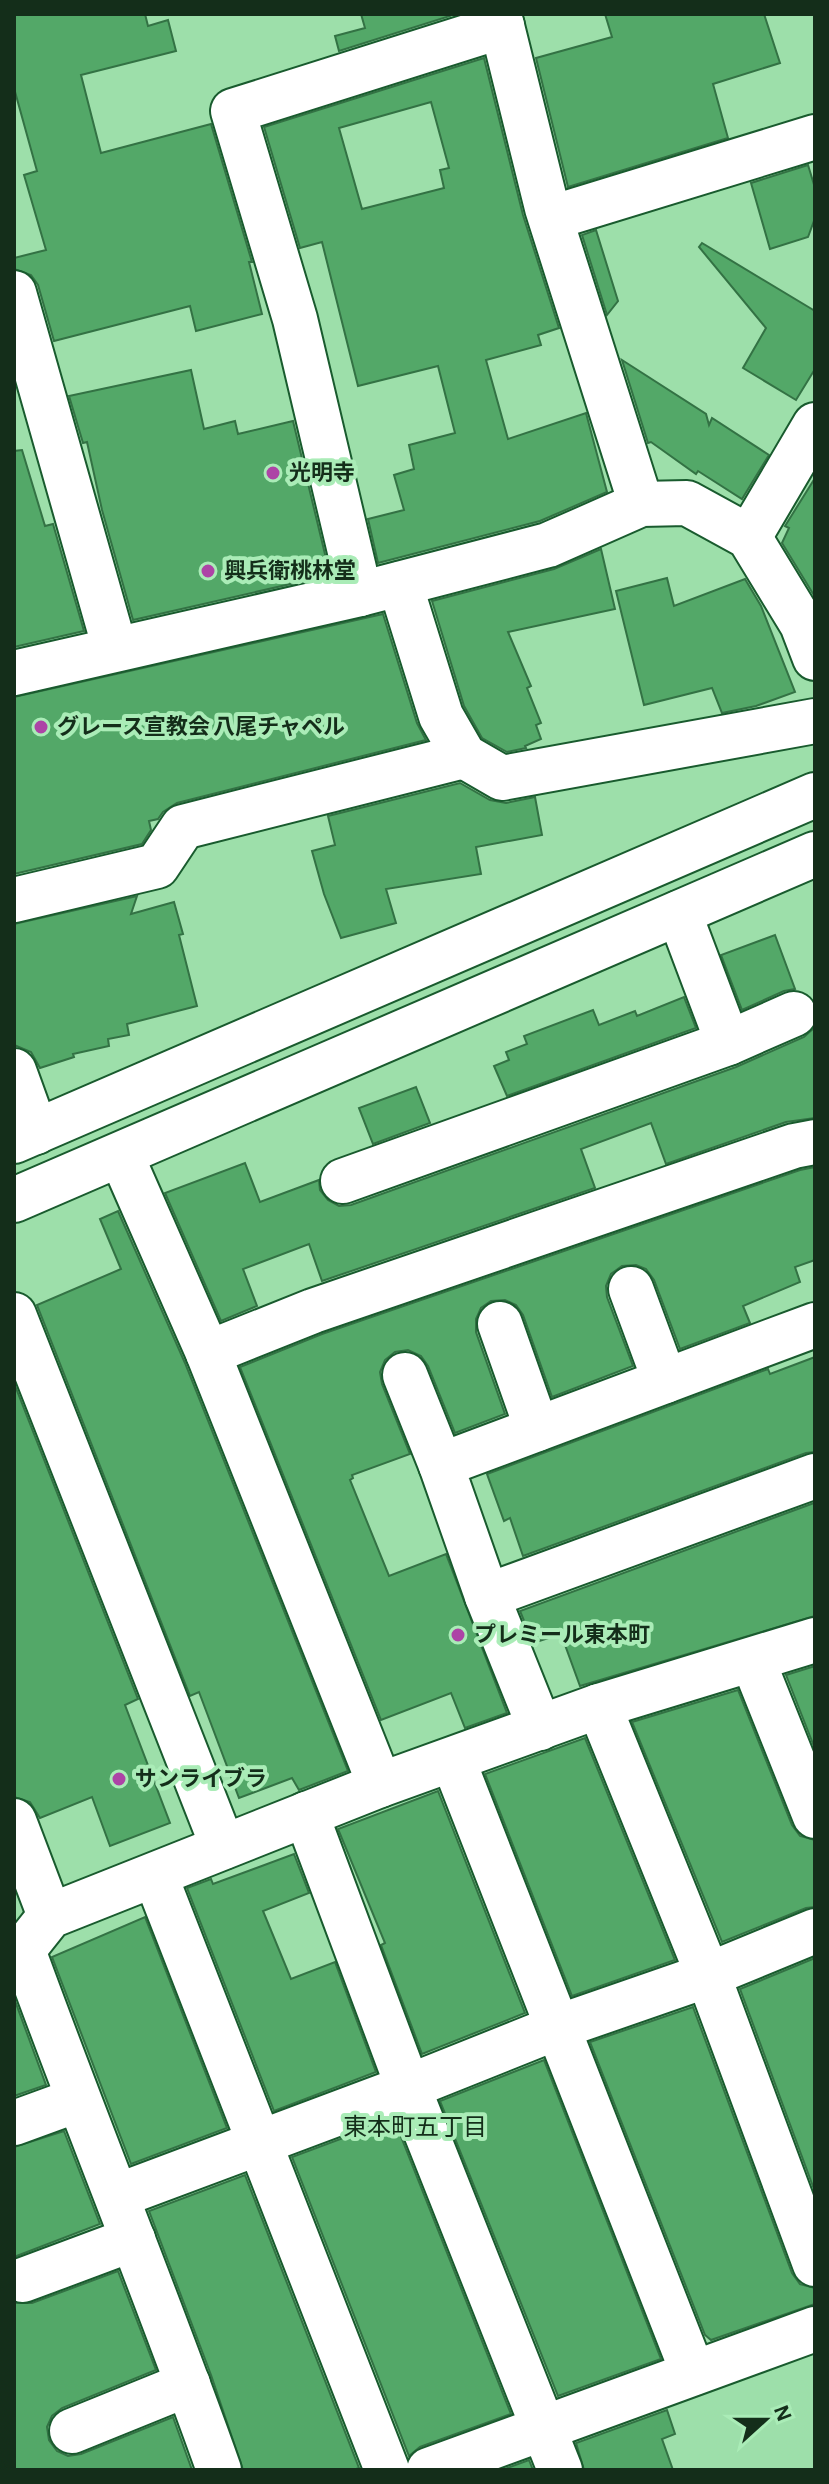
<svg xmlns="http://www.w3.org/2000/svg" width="829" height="2484" font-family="'Alegreya Sans','Noto Sans JP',sans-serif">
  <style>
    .building { fill: #53a868; stroke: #337244; stroke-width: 2; fill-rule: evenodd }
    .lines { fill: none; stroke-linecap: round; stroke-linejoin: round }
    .minor-casing { stroke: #195b2e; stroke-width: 48 }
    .minor { stroke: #fff; stroke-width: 44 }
    .poi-dot { fill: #ad44a6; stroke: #aaecb7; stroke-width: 3 }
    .labels { text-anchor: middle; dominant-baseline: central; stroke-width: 8; stroke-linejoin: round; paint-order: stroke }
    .poi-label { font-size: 22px; font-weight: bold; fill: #142e1a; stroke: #aaecb7; text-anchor: start }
    .neighbourhood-label { font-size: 24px; fill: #142e1a; stroke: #aaecb7 }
  </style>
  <rect width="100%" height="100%" fill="#9ddfaa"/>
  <!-- building -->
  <g class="building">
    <path d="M 14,14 L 145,14 L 148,26 L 168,20 L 176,51 L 81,75 L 101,153 L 211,124 L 252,262 L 249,262 L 262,314 L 196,331 L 190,306 L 54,341 L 38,285 L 31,275 L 14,269 L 14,258 L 46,250 L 24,175 L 37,171 L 14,88 Z"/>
    <path d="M 361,14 L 449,14 L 450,16 L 339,51 L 335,36 L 365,28 Z"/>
    <path d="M 605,14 L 764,14 L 780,63 L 713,84 L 728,138 L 568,187 L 536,58 L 612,37 Z"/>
    <path d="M 484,58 L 523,215 L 559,328 L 538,335 L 541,345 L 486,360 L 508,439 L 586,413 L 607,492 L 540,521 L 378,563 L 368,519 L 404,510 L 394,475 L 414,469 L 409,445 L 455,433 L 438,366 L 358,386 L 322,242 L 300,248 L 264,127 ZM 431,102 L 449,168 L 440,170 L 444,188 L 362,209 L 339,128 Z"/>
    <path d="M 808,165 L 815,188 L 815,218 L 808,237 L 770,249 L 751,183 Z"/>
    <path d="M 596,230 L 618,301 L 607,315 L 582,235 Z"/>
    <path d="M 702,243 L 815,311 L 815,369 L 796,400 L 743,368 L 766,328 L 699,247 Z"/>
    <path d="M 622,360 L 706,414 L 709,425 L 712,418 L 769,455 L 742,499 L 698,471 L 696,474 L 651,442 L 648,443 Z"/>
    <path d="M 191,370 L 204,429 L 235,421 L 238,434 L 293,421 L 330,575 L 133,620 L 102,510 L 87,442 L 83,443 L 69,396 Z"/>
    <path d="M 22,450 L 45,526 L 53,524 L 84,631 L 14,647 L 14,451 Z"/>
    <path d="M 815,478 L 815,597 L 782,543 L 789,528 L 785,526 Z"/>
    <path d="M 601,549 L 615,609 L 508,632 L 531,686 L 527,688 L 541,723 L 536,725 L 541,739 L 525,746 L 526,748 L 507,752 L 482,738 L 464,706 L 432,601 L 554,569 Z"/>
    <path d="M 667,578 L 674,606 L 745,579 L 761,606 L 795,692 L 756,706 L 722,713 L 712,688 L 644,705 L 616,591 Z"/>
    <path d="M 383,614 L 417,723 L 426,740 L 177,803 L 163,812 L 158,819 L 149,821 L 151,830 L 142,844 L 14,874 L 14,697 Z"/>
    <path d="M 460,783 L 490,800 L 506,803 L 535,797 L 542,835 L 476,847 L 481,874 L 386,889 L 396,923 L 341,938 L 324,894 L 312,851 L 335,845 L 328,816 Z"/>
    <path d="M 137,896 L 131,914 L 174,902 L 183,934 L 179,935 L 197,1006 L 127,1024 L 129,1035 L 108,1039 L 109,1046 L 73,1054 L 74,1057 L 40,1068 L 31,1052 L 14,1045 L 14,924 Z"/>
    <path d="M 775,935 L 795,989 L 784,991 L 742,1010 L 721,955 Z"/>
    <path d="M 684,997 L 696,1028 L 507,1096 L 494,1066 L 509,1060 L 506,1052 L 527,1044 L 524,1036 L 593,1010 L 599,1025 L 635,1011 L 637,1016 Z"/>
    <path d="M 815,1027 L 815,1118 L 786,1122 L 666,1164 L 651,1123 L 581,1149 L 595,1188 L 322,1281 L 309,1244 L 243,1269 L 257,1306 L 221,1321 L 165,1193 L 245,1163 L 260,1202 L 319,1180 L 320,1190 L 328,1200 L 339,1206 L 351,1205 L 736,1067 L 804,1037 Z"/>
    <path d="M 416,1087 L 430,1123 L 373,1144 L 359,1108 Z"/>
    <path d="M 815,1167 L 815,1260 L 795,1267 L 800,1282 L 743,1306 L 750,1323 L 680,1349 L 654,1280 L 646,1269 L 636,1265 L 622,1266 L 611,1274 L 606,1286 L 607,1297 L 633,1366 L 552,1397 L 523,1315 L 516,1305 L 505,1300 L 491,1301 L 481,1308 L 476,1319 L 476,1332 L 505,1414 L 455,1433 L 428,1366 L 421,1356 L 408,1350 L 395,1352 L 385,1360 L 380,1372 L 382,1384 L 410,1454 L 352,1475 L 353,1478 L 350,1480 L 389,1576 L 446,1554 L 507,1713 L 465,1728 L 451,1693 L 381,1720 L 240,1367 L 322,1334 L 800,1170 Z"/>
    <path d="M 118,1211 L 185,1363 L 348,1771 L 299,1790 L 292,1778 L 239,1798 L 199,1692 L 190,1696 L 37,1305 L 121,1269 L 100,1219 Z"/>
    <path d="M 815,1357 L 815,1452 L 806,1453 L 523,1556 L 510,1518 L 504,1521 L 487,1474 L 768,1369 L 770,1374 Z"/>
    <path d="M 14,1383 L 138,1699 L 125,1705 L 170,1823 L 110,1846 L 92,1797 L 40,1818 L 30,1802 L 14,1797 Z"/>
    <path d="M 814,1503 L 815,1616 L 580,1686 L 561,1634 L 533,1643 L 520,1611 Z"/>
    <path d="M 815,1666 L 815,1749 L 786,1675 Z"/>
    <path d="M 738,1690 L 792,1825 L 800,1836 L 815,1840 L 815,1907 L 806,1908 L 722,1942 L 632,1722 Z"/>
    <path d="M 585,1738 L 675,1960 L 572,1996 L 485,1774 Z"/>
    <path d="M 438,1791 L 525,2013 L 422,2054 L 381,1945 L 385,1943 L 338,1829 Z"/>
    <path d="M 294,1854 L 309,1893 L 263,1911 L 291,1979 L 335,1962 L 376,2072 L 274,2111 L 187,1888 L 211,1879 L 213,1884 Z"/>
    <path d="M 145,1917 L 227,2128 L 131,2164 L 52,1957 Z"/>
    <path d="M 815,1958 L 815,2192 L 740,1989 Z"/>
    <path d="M 14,1998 L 46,2085 L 14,2096 Z"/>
    <path d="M 693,2007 L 792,2273 L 800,2284 L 815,2288 L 815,2304 L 711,2340 L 705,2335 L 590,2042 Z"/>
    <path d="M 544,2060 L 661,2359 L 558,2396 L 440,2101 Z"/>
    <path d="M 394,2119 L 511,2414 L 420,2447 L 409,2456 L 292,2157 Z"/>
    <path d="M 64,2131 L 100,2224 L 14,2257 L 14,2147 Z"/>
    <path d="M 245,2175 L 359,2468 L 353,2470 L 243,2470 L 211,2375 L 149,2211 Z"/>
    <path d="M 118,2271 L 156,2370 L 62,2408 L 52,2416 L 47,2427 L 49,2440 L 57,2451 L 68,2456 L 81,2454 L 173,2417 L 192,2470 L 14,2470 L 14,2303 L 32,2303 Z"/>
    <path d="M 667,2410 L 675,2434 L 662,2439 L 673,2470 L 584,2470 L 576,2443 Z"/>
    <path d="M 529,2460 L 533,2470 L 502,2470 Z"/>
  </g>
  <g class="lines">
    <!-- minor casing -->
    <g class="minor-casing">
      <g id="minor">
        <path d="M 499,14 L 547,208 L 641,504"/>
        <path d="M 551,218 L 815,137"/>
        <path d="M 14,293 L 115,649"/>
        <path d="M 749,537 L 815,425"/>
        <path d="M 400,584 L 441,716 L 464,756 L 502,778 L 815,721"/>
        <path d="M 360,594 L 295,319 L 233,111 L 502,26"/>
        <path d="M 14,673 L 360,594 L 548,545 L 641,504 L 687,503 L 749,537 L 802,624 L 815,658"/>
        <path d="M 14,900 L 157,866 L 183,827 L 464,756"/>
        <path d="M 679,913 L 728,1043"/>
        <path d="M 14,1071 L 36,1132"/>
        <path d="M 14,1141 L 815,795"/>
        <path d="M 121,1155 L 208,1353 L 380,1785"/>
        <path d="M 343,1181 L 728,1043 L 794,1014"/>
        <path d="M 14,1200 L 815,854"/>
        <path d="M 631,1289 L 665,1381"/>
        <path d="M 14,1315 L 223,1847"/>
        <path d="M 500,1324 L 537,1429"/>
        <path d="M 208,1353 L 313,1311 L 794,1146 L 815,1142"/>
        <path d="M 405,1375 L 441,1465"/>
        <path d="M 487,1596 L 815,1476"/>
        <path d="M 753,1661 L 815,1816"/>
        <path d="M 599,1706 L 708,1975 L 815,2264"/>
        <path d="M 540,1728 L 487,1596 L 441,1465 L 815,1325"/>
        <path d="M 453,1760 L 693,2373"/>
        <path d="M 306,1814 L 408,2087 L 560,2470"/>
        <path d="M 14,1821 L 50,1916"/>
        <path d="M 155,1875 L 387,2470"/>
        <path d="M 23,1950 C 86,2124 157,2295 219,2470"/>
        <path d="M 14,1953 L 23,1950 L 50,1916 L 380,1785 L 599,1706 L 815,1640"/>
        <path d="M 14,2123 L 77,2100"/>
        <path d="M 117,2196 L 408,2087 L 558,2027 L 708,1975 L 815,1931"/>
        <path d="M 23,2280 L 133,2239"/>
        <path d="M 72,2431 L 188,2384"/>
        <path d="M 429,2470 L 815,2329"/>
      </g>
    </g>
    <!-- minor -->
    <use href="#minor" class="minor"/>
  </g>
  <!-- markers -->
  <g class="poi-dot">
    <circle cx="273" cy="473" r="8"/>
    <circle cx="208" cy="571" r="8"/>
    <circle cx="41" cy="727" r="8"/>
    <circle cx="458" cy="1635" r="8"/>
    <circle cx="119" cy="1779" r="8"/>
  </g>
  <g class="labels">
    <!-- poi labels -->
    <g class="poi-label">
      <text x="289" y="473">光明寺</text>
      <text x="224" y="571">興兵衛桃林堂</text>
      <text x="57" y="727">グレース宣教会 八尾チャペル</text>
      <text x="474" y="1635">プレミール東本町</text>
      <text x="135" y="1779">サンライブラ</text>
    </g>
    <!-- neighbourhood labels -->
    <g class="neighbourhood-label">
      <text x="415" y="2128">東本町五丁目</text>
    </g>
  </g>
  <!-- border -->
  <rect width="829" height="2484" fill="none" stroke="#142e1a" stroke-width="32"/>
  <!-- north arrow -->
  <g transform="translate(765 2420) rotate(69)" stroke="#aaecb7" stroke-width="6" paint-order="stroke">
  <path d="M0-6L14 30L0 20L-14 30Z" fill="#142e1a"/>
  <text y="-12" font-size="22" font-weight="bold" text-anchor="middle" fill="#142e1a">N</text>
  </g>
</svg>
